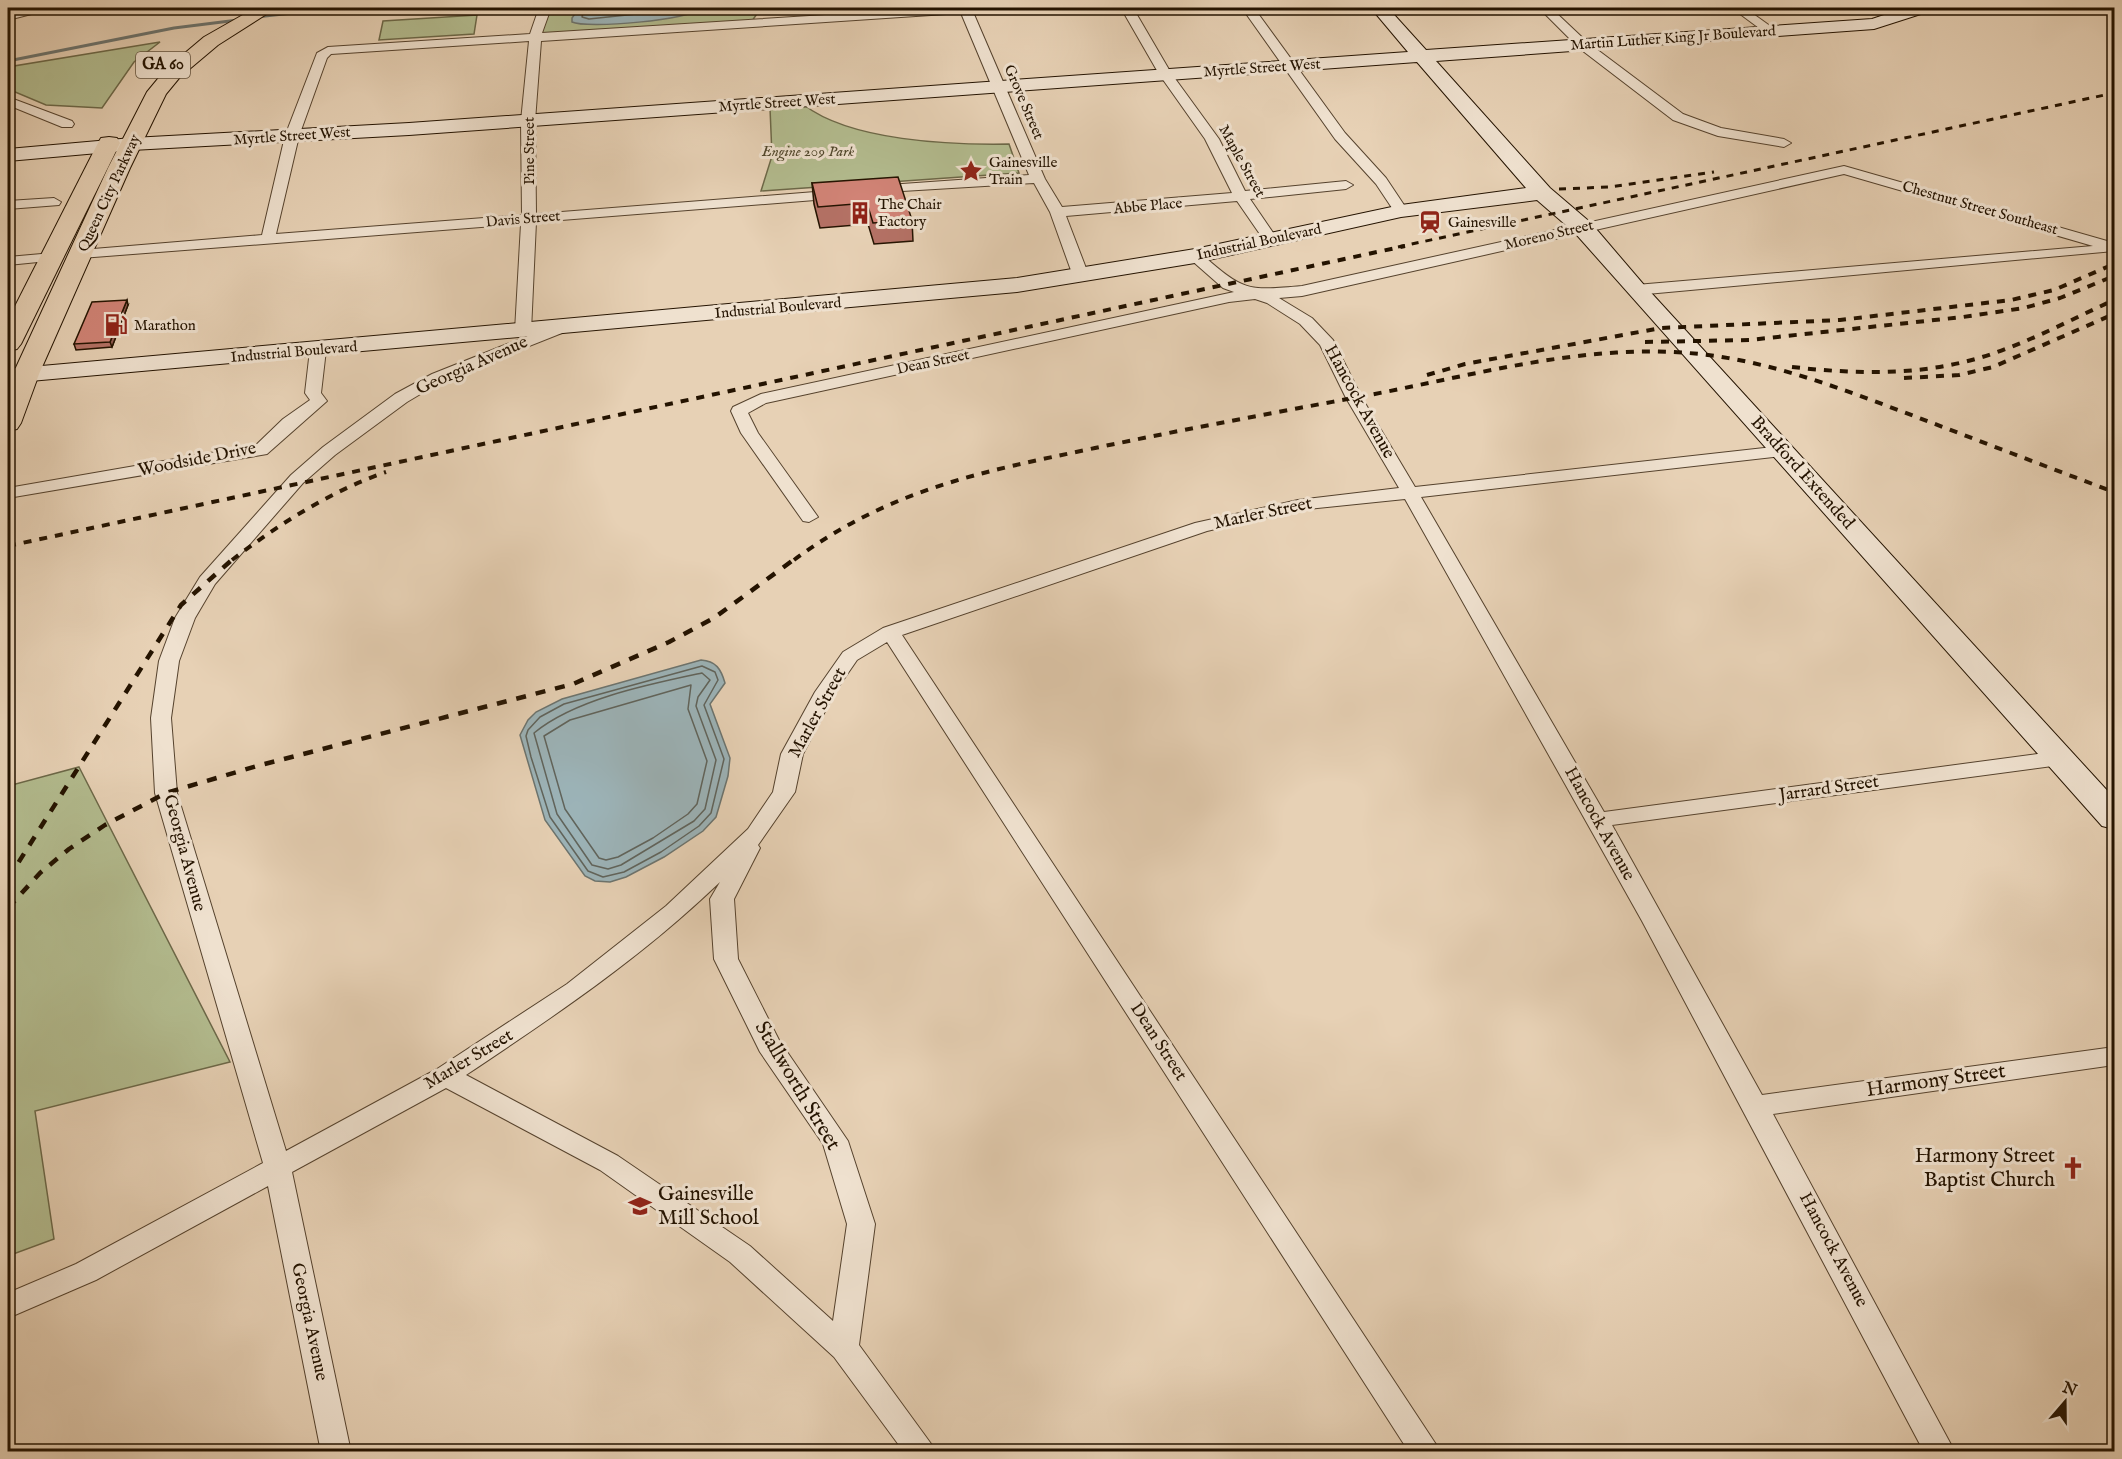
<svg xmlns="http://www.w3.org/2000/svg" width="2122" height="1459" font-family="'IM FELL English',serif">
  <style>
    .green { fill: #b3bc8f; stroke: #6c6848; stroke-width: 1.5 }
    .water { fill: #9cb4b9; stroke: #6c746f; stroke-width: 1.5 }
    .lines { fill: none; stroke-linecap: round; stroke-linejoin: round }
    .shore { stroke: #60645c; stroke-width: 1.5 }
    .stream { stroke: #6c746f; stroke-width: 3 }
    .street-casing { stroke: #55422d; stroke-width: 2 }
    .secondary-casing { stroke: #241300; stroke-width: 2 }
    .primary-casing { stroke: #241300; stroke-width: 2 }
    .street { fill: #efe1cf; fill-rule: evenodd }
    .secondary { fill: #efe1cf; fill-rule: evenodd }
    .primary { fill: #e7d1b5; fill-rule: evenodd }
    .rail-far2 { stroke: #241300; stroke-width: 3; stroke-dasharray: 7 7; stroke-linecap: butt }
    .rail-far1 { stroke: #241300; stroke-width: 4; stroke-dasharray: 8 8; stroke-linecap: butt }
    .rail { stroke: #241300; stroke-width: 4.5; stroke-dasharray: 10 10; stroke-linecap: butt }
    .wall { fill: #b47165; stroke: #241300; stroke-width: 1.5 }
    .shaded-wall { fill: #925c53; stroke: #241300; stroke-width: 1.5 }
    .building { fill: #d18376; stroke: #241300; stroke-width: 1.5 }
    .labels { text-anchor: middle; dominant-baseline: central; stroke-width: 6; stroke-linejoin: round; paint-order: stroke }
    .far-street-label { font-size: 15px; fill: #241300; stroke: #efe1cf }
    .far-park-label { font-size: 15px; font-style: italic; fill: #4f462b; stroke: #efe1cf }
    .far-poi-label { font-size: 15px; fill: #241300; stroke: #efe1cf; text-anchor: start }
    .shield { fill: #efe1cf; stroke: #61513e; stroke-width: 1.5 }
    .shield-label { font-size: 16px; font-weight: bold; fill: #241300 }
    .street-label { font-size: 18px; fill: #241300; stroke: #efe1cf }
    .near-street-label { font-size: 21px; fill: #241300; stroke: #efe1cf }
    .near-poi-label { font-size: 21px; fill: #241300; stroke: #efe1cf; text-anchor: end }
  </style>
  <rect width="100%" height="100%" fill="#e7d1b5"/>
  <filter id="stains"><feTurbulence type="fractalNoise" baseFrequency=".00333" numOctaves="4"/><feColorMatrix values="0 0 0 0 .2 0 0 0 0 .09 0 0 0 0 .02 0 0 0 .5 -.17"/></filter>
  <radialGradient id="worn" r=".72"><stop offset=".6" stop-color="#630" stop-opacity="0"/><stop offset="1" stop-color="#630" stop-opacity=".3"/></radialGradient>
  <!-- green -->
  <g class="green">
    <path d="M 550,8 L 761,8 L 752,21 L 545,34 L 541,33 Z"/>
    <path d="M 477,15 L 474,34 L 379,40 L 383,21 Z"/>
    <path d="M 160,42 L 134,62 L 102,108 L 46,105 L 8,89 L 8,67 Z"/>
    <path d="M 804,105 C 851,141 950,145 1009,144 L 1019,173 L 761,191 L 772,156 L 770,108 Z"/>
    <path d="M 79,767 L 230,1062 L 35,1111 L 54,1239 L 8,1256 L 8,786 Z"/>
  </g>
  <!-- water -->
  <g class="water">
    <path d="M 579,8 L 702,8 C 692,20 587,29 572,22 L 572,18 Z"/>
    <path d="M 701,660 C 716,661 721,669 725,683 L 710,704 L 730,758 L 728,776 L 716,817 L 703,831 L 664,857 L 626,877 L 610,882 L 595,881 L 585,876 L 545,820 L 520,735 L 528,720 L 536,712 L 562,699 Z"/>
  </g>
  <g class="lines">
    <!-- shore -->
    <g class="shore">
      <path d="M 584,8 L 582,17 L 589,19 L 693,8"/>
      <path d="M 702,666 L 715,672 L 718,680 L 704,705 L 724,759 L 711,813 L 699,826 L 661,852 L 624,872 L 603,877 L 588,871 L 550,817 L 531,757 L 526,736 L 528,730 L 540,717 L 564,704 Z"/>
      <path d="M 702,673 L 710,680 L 698,697 L 696,706 L 716,760 L 705,809 L 694,821 L 621,865 L 608,869 L 592,865 L 557,814 L 534,733 C 575,699 650,684 702,673 Z"/>
      <path d="M 691,685 L 688,709 L 707,761 L 697,804 L 688,814 L 653,838 L 618,857 L 606,860 L 599,858 L 565,809 L 544,736 L 570,720 Z"/>
    </g>
    <!-- stream -->
    <g class="stream">
      <path d="M 256,17 L 338,8"/>
      <path d="M 8,61 L 174,28 L 238,20"/>
    </g>
    <!-- street casing -->
    <g class="street-casing">
      <g id="street">
        <path d="M 35,8 L 55,8 L 8,20 L 8,14 Z"/>
        <path d="M 539,8 L 551,8 L 542,33 L 936,8 L 988,8 L 986,11 L 973,12 L 1045,179 L 1062,207 L 1232,193 L 1205,139 L 1159,74 L 1121,8 L 1133,8 L 1171,73 L 1219,139 L 1245,191 L 1346,181 L 1353,185 L 1346,189 L 1250,199 L 1278,240 L 1271,244 L 1266,243 L 1237,201 L 1066,216 L 1089,276 L 1081,281 L 1073,276 L 1050,212 L 1034,183 L 869,193 L 869,187 L 874,186 L 1029,175 L 961,13 L 541,41 L 535,121 L 536,214 L 840,190 L 847,194 L 840,198 L 536,222 L 531,331 L 529,334 L 523,336 L 515,331 L 521,224 L 81,258 L 74,254 L 81,250 L 262,235 L 285,136 L 317,53 L 328,47 L 530,34 ZM 529,41 L 521,121 L 522,215 L 276,234 L 299,136 L 327,58 L 331,54 Z"/>
        <path d="M 1242,8 L 1254,8 L 1345,133 L 1386,178 L 1408,211 L 1406,214 L 1396,214 L 1376,184 L 1335,139 Z"/>
        <path d="M 1539,8 L 1551,8 L 1587,42 L 1683,114 L 1721,128 L 1784,139 L 1791,143 L 1784,147 L 1718,136 L 1673,120 L 1579,48 Z"/>
        <path d="M 1732,8 L 1745,8 L 1777,31 L 1767,34 Z"/>
        <path d="M 8,97 L 72,121 L 74,124 L 72,127 L 62,127 L 8,105 Z"/>
        <path d="M 1844,166 L 2114,243 L 2114,251 L 1636,295 L 1628,290 L 1636,285 L 2093,246 L 1844,174 L 1302,296 L 1279,298 L 1312,318 L 1333,340 L 1362,398 L 1415,487 L 1783,446 L 1792,451 L 1783,456 L 1421,497 L 1604,812 L 2060,751 L 2068,753 L 2071,758 L 2068,763 L 2060,765 L 1612,825 L 1762,1095 L 2114,1047 L 2114,1065 L 1773,1114 L 1955,1452 L 1924,1452 L 1642,921 L 1405,499 L 1298,510 L 1207,531 L 902,635 L 1441,1452 L 1409,1452 L 887,642 L 857,660 L 835,692 L 803,754 L 795,792 L 758,845 L 760,848 L 734,899 L 738,959 L 779,1040 L 848,1141 L 875,1224 L 859,1345 L 937,1452 L 904,1452 L 834,1357 L 730,1262 L 600,1170 L 446,1088 L 292,1172 L 351,1452 L 321,1452 L 268,1186 L 96,1280 L 8,1318 L 8,1293 L 76,1264 L 263,1163 L 155,793 L 151,718 L 159,661 L 175,618 L 200,577 L 291,475 L 323,447 L 395,394 L 432,374 L 555,325 L 567,325 L 569,328 L 567,331 L 444,380 L 407,402 L 335,455 L 303,483 L 215,584 L 195,618 L 179,661 L 171,718 L 177,793 L 286,1151 L 437,1069 L 567,984 L 666,906 L 748,829 L 773,792 L 781,754 L 815,692 L 843,652 L 883,628 L 1195,523 L 1298,500 L 1399,488 L 1346,398 L 1320,345 L 1300,324 L 1267,303 L 1255,299 L 1229,302 L 766,403 L 748,413 L 758,433 L 818,517 L 809,522 L 803,521 L 741,433 L 731,411 L 733,407 L 761,394 L 1234,292 L 1223,288 L 1190,259 L 1188,256 L 1195,252 L 1200,253 C 1244,291 1245,291 1302,286 ZM 720,882 L 710,899 L 714,959 L 760,1052 L 823,1144 L 847,1224 L 833,1321 L 750,1246 L 618,1156 L 466,1075 C 556,1015 642,957 720,882 Z"/>
        <path d="M 54,198 L 61,202 L 59,205 L 8,209 L 8,201 Z"/>
        <path d="M 53,253 L 60,257 L 58,260 L 8,265 L 8,257 Z"/>
        <path d="M 318,345 L 326,350 L 321,393 L 327,401 L 267,454 L 8,498 L 8,488 L 256,445 L 283,419 L 310,400 L 305,393 L 310,350 Z"/>
      </g>
    </g>
    <!-- secondary casing -->
    <g class="secondary-casing">
      <path id="secondary" d="M 1371,8 L 1388,8 L 1426,50 L 1872,19 L 1905,8 L 1929,8 L 1927,12 L 1874,29 L 1436,61 L 1550,188 L 1591,223 L 1644,285 L 2114,798 L 2114,829 L 2102,826 L 1575,233 L 1537,200 L 1401,217 L 1195,263 L 1017,292 L 8,383 L 8,369 L 1017,278 L 1195,249 L 1401,205 L 1526,188 L 1417,62 L 409,135 L 132,150 L 8,161 L 8,149 L 132,138 L 409,123 L 1408,52 Z"/>
    </g>
    <!-- primary casing -->
    <g class="primary-casing">
      <g id="primary">
        <path d="M 255,8 L 276,8 L 218,45 L 180,77 L 166,94 L 130,168 L 39,374 L 21,423 L 17,429 L 8,431 L 8,389 L 13,374 L 108,168 L 147,92 L 166,69 L 204,37 Z"/>
        <path d="M 109,137 L 117,138 L 120,143 L 21,344 L 17,349 L 8,351 L 8,320 L 98,143 L 101,138 Z"/>
      </g>
    </g>
    <!-- street -->
    <use href="#street" class="street"/>
    <!-- secondary -->
    <use href="#secondary" class="secondary"/>
    <!-- primary -->
    <use href="#primary" class="primary"/>
    <!-- rail-far2 -->
    <g class="rail-far2">
      <path d="M 1559,189 L 1609,187 L 1714,172"/>
      <path d="M 1398,247 L 2114,93"/>
    </g>
    <!-- rail-far1 -->
    <g class="rail-far1">
      <path d="M 1645,342 L 1749,340 L 1963,317 L 2024,308 L 2060,298 L 2114,276"/>
      <path d="M 1792,367 C 1855,374 1918,376 1979,358 C 2026,344 2070,320 2114,300"/>
      <path d="M 1427,375 L 1465,364 L 1661,328 L 1840,320 L 2011,300 L 2054,290 L 2114,264"/>
      <path d="M 1904,378 L 1959,375 L 1993,367 L 2114,314"/>
      <path d="M 8,546 L 1405,246"/>
      <path d="M 232,560 C 279,524 331,491 386,472"/>
      <path d="M 794,560 C 890,489 981,472 1095,448 C 1181,430 1267,414 1353,398 C 1471,377 1588,340 1708,355 C 1779,364 1847,391 1914,416 C 1980,441 2047,467 2114,492"/>
    </g>
    <!-- rail -->
    <g class="rail">
      <path d="M 8,879 L 181,605 L 234,558"/>
      <path d="M 8,908 L 40,873 L 69,849 L 105,825 L 166,793 L 257,766 L 573,684 L 669,642 L 714,618 L 796,558"/>
    </g>
  </g>
  <!-- wall -->
  <g class="wall">
    <path d="M 812,183 L 912,220 L 913,241 L 874,244 L 868,224 L 820,228 L 814,204 Z"/>
    <path d="M 128,305 L 112,347 L 76,350 L 74,344 Z"/>
  </g>
  <!-- shaded-wall -->
  <path class="shaded-wall" d="M 127,300 L 128,305 L 112,347 L 110,342 Z"/>
  <!-- building -->
  <g class="building">
    <path d="M 898,177 L 912,220 L 873,223 L 867,203 L 818,207 L 812,183 Z"/>
    <path d="M 127,300 L 110,342 L 74,344 L 92,302 Z"/>
  </g>
  <!-- icons -->
  <defs>
    <g id="sight-bare" transform="scale(1.8)"><path d="M0-6L1.8-2.2L6-1.7L2.9 1.2L3.7 5.4L0 3.3L-3.7 5.4L-2.9 1.2L-6-1.7L-1.8-2.2Z" fill="#8f2418" stroke="#efe1cf" stroke-width="2.5" paint-order="stroke"/></g>
    <g id="building-bare" transform="scale(1.8)"><path d="M-4-6H4V6H1V3H-1V6H-4ZM-2.5-4.3h1.7v1.8h-1.7ZM.8-4.3h1.7v1.8H.8ZM-2.5-1h1.7V.8h-1.7ZM.8-1h1.7V.8H.8Z" fill="#8f2418" stroke="#efe1cf" stroke-width="2.5" paint-order="stroke"/></g>
    <g id="station-bare" transform="scale(1.8)"><path d="M-3-6H3Q5-6 5-4V2Q5 4 3 4L4.5 6H3L1.5 4h-3L-3 6H-4.5L-3 4Q-5 4-5 2V-4Q-5-6-3-6ZM-3.5-4v3h7v-3ZM-3.5 1v1.5H-2V1ZM2 1v1.5H3.5V1Z" fill="#8f2418" stroke="#efe1cf" stroke-width="2.5" paint-order="stroke"/></g>
    <g id="fuel-bare" transform="scale(1.8)"><path d="M-5.5-6h7V0h2V4h1.3V-2.5L3-4.5l.8-.8L6-3V5H2.5V1h-1V6h-7ZM-4.2-4.7v3.2H.2V-4.7Z" fill="#8f2418" stroke="#efe1cf" stroke-width="2.5" paint-order="stroke"/></g>
    <g id="church-bare" transform="scale(1.8)"><path d="M-1.2-6h2.4v3.5h3.3v2.4h-3.3V6h-2.4V-.1h-3.3v-2.4h3.3Z" fill="#8f2418" stroke="#efe1cf" stroke-width="2.5" paint-order="stroke"/></g>
    <g id="school-bare" transform="scale(1.8)"><path d="M0-5L7-2L0 1L-7-2ZM-4 1L0 2.5L4 1V4Q0 6-4 4Z" fill="#8f2418" stroke="#efe1cf" stroke-width="2.5" paint-order="stroke"/></g>
  </defs>
  <g fill-rule="evenodd">
    <use href="#sight-bare" x="971" y="171"/>
    <use href="#building-bare" x="860" y="213"/>
    <use href="#station-bare" x="1430" y="222"/>
    <use href="#fuel-bare" x="116" y="325"/>
    <use href="#church-bare" x="2073" y="1168"/>
    <use href="#school-bare" x="640" y="1206"/>
  </g>
  <g class="labels">
    <!-- far-street labels -->
    <g class="far-street-label">
      <text transform="translate(1673 38) rotate(-4)">Martin Luther King Jr Boulevard</text>
      <text transform="translate(1262 68) rotate(-4)">Myrtle Street West</text>
      <text transform="translate(1024 102) rotate(67)">Grove Street</text>
      <text transform="translate(777 103) rotate(-4)">Myrtle Street West</text>
      <text transform="translate(292 136) rotate(-4)">Myrtle Street West</text>
      <text transform="translate(529 151) rotate(-90)">Pine Street</text>
      <text transform="translate(1242 161) rotate(61)">Maple Street</text>
      <text transform="translate(109 193) rotate(-65)">Queen City Parkway</text>
      <text transform="translate(1148 206) rotate(-5)">Abbe Place</text>
      <text transform="translate(1980 208) rotate(16)">Chestnut Street Southeast</text>
      <text transform="translate(523 219) rotate(-5)">Davis Street</text>
      <text transform="translate(1549 235) rotate(-13)">Moreno Street</text>
      <text transform="translate(1259 242) rotate(-12)">Industrial Boulevard</text>
      <text transform="translate(778 308) rotate(-5)">Industrial Boulevard</text>
      <text transform="translate(294 352) rotate(-5)">Industrial Boulevard</text>
      <text transform="translate(933 362) rotate(-12)">Dean Street</text>
    </g>
    <!-- far-park labels -->
    <g class="far-park-label">
      <text x="808" y="151">Engine 209 Park</text>
    </g>
    <!-- far-poi labels -->
    <g class="far-poi-label">
      <text x="989" y="162">Gainesville<tspan x="989" dy="17">Train</tspan></text>
      <text x="878" y="204">The Chair<tspan x="878" dy="17">Factory</tspan></text>
      <text x="1448" y="222">Gainesville</text>
      <text x="134" y="325">Marathon</text>
    </g>
    <!-- shield labels -->
    <rect class="shield" x="136" y="52" width="54" height="26" rx="4.5"/>
    <g class="shield-label">
      <text x="163" y="65">GA 60</text>
    </g>
    <!-- street labels -->
    <g class="street-label">
      <text transform="translate(472 366) rotate(-24)">Georgia Avenue</text>
      <text transform="translate(1359 402) rotate(61)">Hancock Avenue</text>
      <text transform="translate(197 460) rotate(-11)">Woodside Drive</text>
      <text transform="translate(1802 473) rotate(48)">Bradford Extended</text>
      <text transform="translate(1263 514) rotate(-12)">Marler Street</text>
      <text transform="translate(818 713) rotate(-61)">Marler Street</text>
      <text transform="translate(1829 789) rotate(-8)">Jarrard Street</text>
      <text transform="translate(1599 824) rotate(61)">Hancock Avenue</text>
      <text transform="translate(184 853) rotate(75)">Georgia Avenue</text>
      <text transform="translate(1158 1042) rotate(57)">Dean Street</text>
      <text transform="translate(469 1060) rotate(-31)">Marler Street</text>
      <text transform="translate(1833 1250) rotate(62)">Hancock Avenue</text>
      <text transform="translate(309 1322) rotate(78)">Georgia Avenue</text>
    </g>
    <!-- near-street labels -->
    <g class="near-street-label">
      <text transform="translate(1936 1081) rotate(-8)">Harmony Street</text>
      <text transform="translate(797 1086) rotate(59)">Stallworth Street</text>
    </g>
    <!-- near-poi labels -->
    <g class="near-poi-label">
      <text x="2055" y="1156">Harmony Street<tspan x="2055" dy="24">Baptist Church</tspan></text>
      <text x="658" y="1194" text-anchor="start">Gainesville<tspan x="658" dy="24">Mill School</tspan></text>
    </g>
  </g>
  <!-- margin -->
  <rect width="2122" height="1459" fill="none" stroke="#e7d1b5" stroke-width="30"/>
  <rect x="9" y="9" width="2104" height="1441" fill="none" stroke="#241300" stroke-width="3"/>
  <rect x="15" y="15" width="2092" height="1429" fill="none" stroke="#241300" stroke-width="1.5"/>
  <!-- north arrow -->
  <g transform="translate(2065 1402) rotate(20)" stroke="#efe1cf" stroke-width="4.5" paint-order="stroke">
  <path d="M0-4.5L10 22L0 15L-10 22Z" fill="#241300"/>
  <text y="-9" font-size="16" font-weight="bold" text-anchor="middle" fill="#241300">N</text>
  </g>
  <rect width="100%" height="100%" filter="url(#stains)"/>
  <rect width="100%" height="100%" fill="url(#worn)"/>
</svg>
